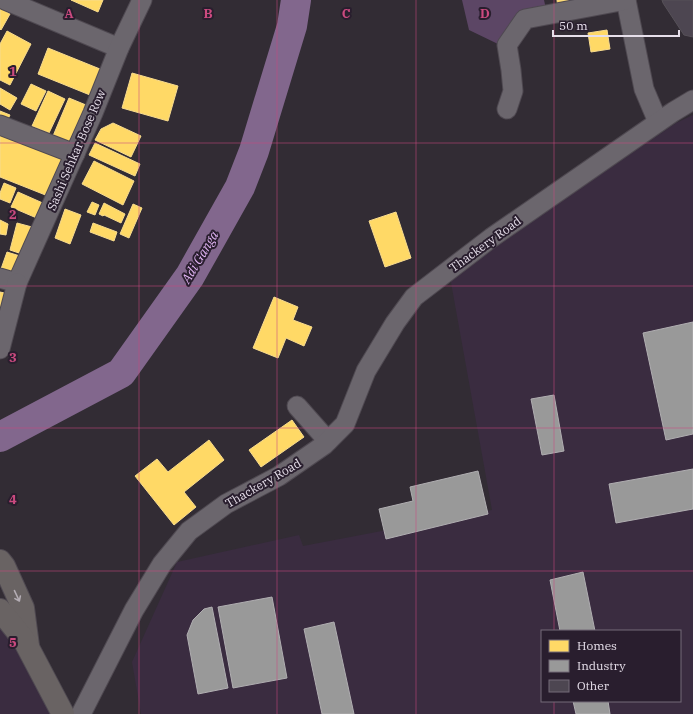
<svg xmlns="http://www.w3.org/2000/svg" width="693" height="714" font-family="'IBM Plex Serif',serif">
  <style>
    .built { fill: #3a2c40; fill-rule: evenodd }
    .green { fill: #5c4665 }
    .homes { fill: #ffd966; stroke: #f8db8e }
    .industry { fill: #999; stroke: #b0aeb1 }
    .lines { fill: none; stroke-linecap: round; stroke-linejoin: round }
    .river { stroke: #82678d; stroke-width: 30 }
    .building { fill: #4d4651; stroke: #565158 }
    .minor-casing { stroke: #4f4951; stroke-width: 21 }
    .major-casing { stroke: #4f4951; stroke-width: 24 }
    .minor { stroke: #6b666d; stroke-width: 19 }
    .major { stroke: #696363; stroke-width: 22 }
    .oneway { stroke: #b4adb4 }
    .grid { fill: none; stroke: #cb4a7f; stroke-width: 1; stroke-opacity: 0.55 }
    .labels { text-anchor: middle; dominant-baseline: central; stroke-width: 4; stroke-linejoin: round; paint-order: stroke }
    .street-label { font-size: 12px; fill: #e6dfea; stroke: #291e2e }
    .water-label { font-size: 13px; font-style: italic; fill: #e3b6f6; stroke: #291e2e }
    .grid-label { font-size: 13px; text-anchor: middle; font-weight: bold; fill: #cb4a7f; stroke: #291e2e; stroke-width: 4; stroke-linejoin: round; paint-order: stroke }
  </style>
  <rect width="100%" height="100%" fill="#322c34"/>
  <!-- built -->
  <g class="built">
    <path d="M 693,115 L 693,714 L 141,714 L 132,662 L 177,562 L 299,535 L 303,546 L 492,510 L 450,277 L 676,123 ZM 542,631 L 680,631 L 680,701 L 542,701 Z"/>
    <path d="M 0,598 L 32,646 L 58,714 L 0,714 Z"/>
  </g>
  <!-- green -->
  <path class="green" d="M 462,0 L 544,0 L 546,9 L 524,14 L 498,44 L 469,30 Z"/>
  <!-- homes -->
  <g class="homes">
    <path d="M 71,0 L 103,0 L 98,12 Z"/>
    <path d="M 557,0 L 575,0 L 558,9 Z"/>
    <path d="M 0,8 L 10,14 L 1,30 L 0,29 Z"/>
    <path d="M 607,30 L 610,49 L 591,52 L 588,33 Z"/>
    <path d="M 7,31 L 31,44 L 10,85 L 0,80 L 0,44 Z"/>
    <path d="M 48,48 L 100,69 L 90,95 L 38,74 Z"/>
    <path d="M 132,73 L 178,86 L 168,121 L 122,108 Z"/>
    <path d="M 31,84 L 46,91 L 36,111 L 21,104 Z"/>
    <path d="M 0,88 L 17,98 L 10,110 L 0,104 Z"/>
    <path d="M 48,91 L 65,99 L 49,133 L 32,126 Z"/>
    <path d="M 69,98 L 86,105 L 70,143 L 53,136 Z"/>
    <path d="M 0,111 L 10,115 L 5,125 L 0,122 Z"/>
    <path d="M 113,123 L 141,136 L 131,157 L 95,140 L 101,129 Z"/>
    <path d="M 0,127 L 65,153 L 48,196 L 0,177 Z"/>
    <path d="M 95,143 L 140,164 L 135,176 L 89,155 Z"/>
    <path d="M 94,161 L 134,181 L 123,205 L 82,184 Z"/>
    <path d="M 4,183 L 16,188 L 10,203 L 0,199 L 0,193 Z"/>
    <path d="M 18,192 L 45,204 L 39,219 L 11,207 Z"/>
    <path d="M 92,202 L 99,205 L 95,215 L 87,212 Z"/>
    <path d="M 104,203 L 125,214 L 121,223 L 104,215 L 103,216 L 99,214 Z"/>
    <path d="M 133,204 L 142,208 L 129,238 L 120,234 Z"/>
    <path d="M 65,209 L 81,215 L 70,244 L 55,238 Z"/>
    <path d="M 396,212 L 411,258 L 385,267 L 369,221 Z"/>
    <path d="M 0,220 L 8,224 L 6,235 L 0,234 Z"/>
    <path d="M 17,223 L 32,227 L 22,254 L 10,250 Z"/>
    <path d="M 93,223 L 117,232 L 114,241 L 90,232 Z"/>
    <path d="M 7,252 L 20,256 L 14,273 L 1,269 Z"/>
    <path d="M 0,292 L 9,294 L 0,312 Z"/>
    <path d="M 274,297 L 298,307 L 293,320 L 312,327 L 304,346 L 286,338 L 278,358 L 253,348 Z"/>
    <path d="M 292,420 L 304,437 L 261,467 L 249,450 Z"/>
    <path d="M 209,440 L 224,460 L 184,492 L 196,507 L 174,525 L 135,476 L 157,459 L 168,472 Z"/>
  </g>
  <!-- industry -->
  <g class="industry">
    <path d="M 693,322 L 693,434 L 666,440 L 643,333 Z"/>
    <path d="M 554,395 L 564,451 L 542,455 L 531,399 Z"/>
    <path d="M 693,469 L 693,509 L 616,523 L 609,484 Z"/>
    <path d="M 478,471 L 488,514 L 386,539 L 379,509 L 413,501 L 410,487 Z"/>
    <path d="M 583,572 L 595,631 L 560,631 L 550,580 Z"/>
    <path d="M 272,597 L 287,678 L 233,688 L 218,607 Z"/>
    <path d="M 212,607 L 228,688 L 198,694 L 187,635 L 193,620 L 204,609 Z"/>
    <path d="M 334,622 L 354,714 L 322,714 L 304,629 Z"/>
    <path d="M 573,701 L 608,701 L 610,714 L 576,714 Z"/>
  </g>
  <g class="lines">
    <!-- river -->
    <path class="river" d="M 0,437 L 121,373 L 190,276 L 240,187 L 254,151 L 292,26 L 296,0"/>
  </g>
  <!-- building -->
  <path class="building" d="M 662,0 L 693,0 L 693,37 L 684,35 L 663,3 Z"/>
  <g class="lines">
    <!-- minor casing -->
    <g class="minor-casing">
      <g id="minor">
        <path d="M 5,0 L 119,48"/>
        <path d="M 626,0 L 644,89 L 658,122"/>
        <path d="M 507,109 L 513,91 L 511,70 L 507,45 L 525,19 L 626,0"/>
        <path d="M 0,125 L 75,154"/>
        <path d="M 0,278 L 17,283 L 93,113 L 119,48 L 142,0"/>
        <path d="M 0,349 L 17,283"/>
        <path d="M 297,406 L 328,441"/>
        <path d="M 81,714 L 134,610 L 162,564 L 189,531 L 226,504 L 279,476 L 324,445 L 345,424 L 366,371 L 395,323 L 414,297 L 491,238 L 673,112 L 693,100"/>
      </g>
    </g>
    <!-- major casing -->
    <g class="major-casing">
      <g id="major">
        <path d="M 0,561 L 4,566 L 23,608 L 28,646"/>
        <path d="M 0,610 L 24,640 L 63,714"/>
      </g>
    </g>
    <!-- minor -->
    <use href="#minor" class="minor"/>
    <!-- major -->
    <use href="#major" class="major"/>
  </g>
  <!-- one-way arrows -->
  <defs><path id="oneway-shaft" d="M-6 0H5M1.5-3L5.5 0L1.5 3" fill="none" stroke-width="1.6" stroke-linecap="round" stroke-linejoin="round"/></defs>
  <use class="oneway" href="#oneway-shaft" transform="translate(17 596) rotate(65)"/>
  <!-- grid -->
  <path class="grid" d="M 139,0 L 139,714M 277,0 L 277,714M 416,0 L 416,714M 554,0 L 554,631M 0,143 L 693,143M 0,286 L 693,286M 0,428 L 693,428M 0,571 L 693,571M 554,701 L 554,714"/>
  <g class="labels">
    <!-- street labels -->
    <g class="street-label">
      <text transform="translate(76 150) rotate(-67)">Sashi Sehkar Bose Row</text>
      <text transform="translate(485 244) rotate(-36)">Thackery Road</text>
      <text transform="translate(263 483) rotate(-30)">Thackery Road</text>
    </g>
    <!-- water labels -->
    <g class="water-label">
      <text transform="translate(200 257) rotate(-59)">Adi Ganga</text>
    </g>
  </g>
  <g class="grid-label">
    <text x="69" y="18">A</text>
    <text x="208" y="18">B</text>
    <text x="346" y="18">C</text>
    <text x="485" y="18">D</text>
    <text x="13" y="76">1</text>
    <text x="13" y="219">2</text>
    <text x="13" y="362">3</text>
    <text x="13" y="504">4</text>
    <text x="13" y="647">5</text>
  </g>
  <!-- legend -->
  <rect x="541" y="630" width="140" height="72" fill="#291e2e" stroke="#756b79"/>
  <rect x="549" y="640" width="20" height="12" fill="#ffd966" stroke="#756b79"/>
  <text x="577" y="650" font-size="12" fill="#e6dfea">Homes</text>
  <rect x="549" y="660" width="20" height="12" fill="#999999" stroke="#756b79"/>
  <text x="577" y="670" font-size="12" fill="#e6dfea">Industry</text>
  <rect x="549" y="680" width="20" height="12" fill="#4d4651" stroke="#756b79"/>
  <text x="577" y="690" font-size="12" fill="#e6dfea">Other</text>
  <!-- scale -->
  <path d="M553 30v6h126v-6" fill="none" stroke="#e6dfea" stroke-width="2"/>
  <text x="559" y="30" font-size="12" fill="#e6dfea" stroke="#291e2e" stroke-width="3" paint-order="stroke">50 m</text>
</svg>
